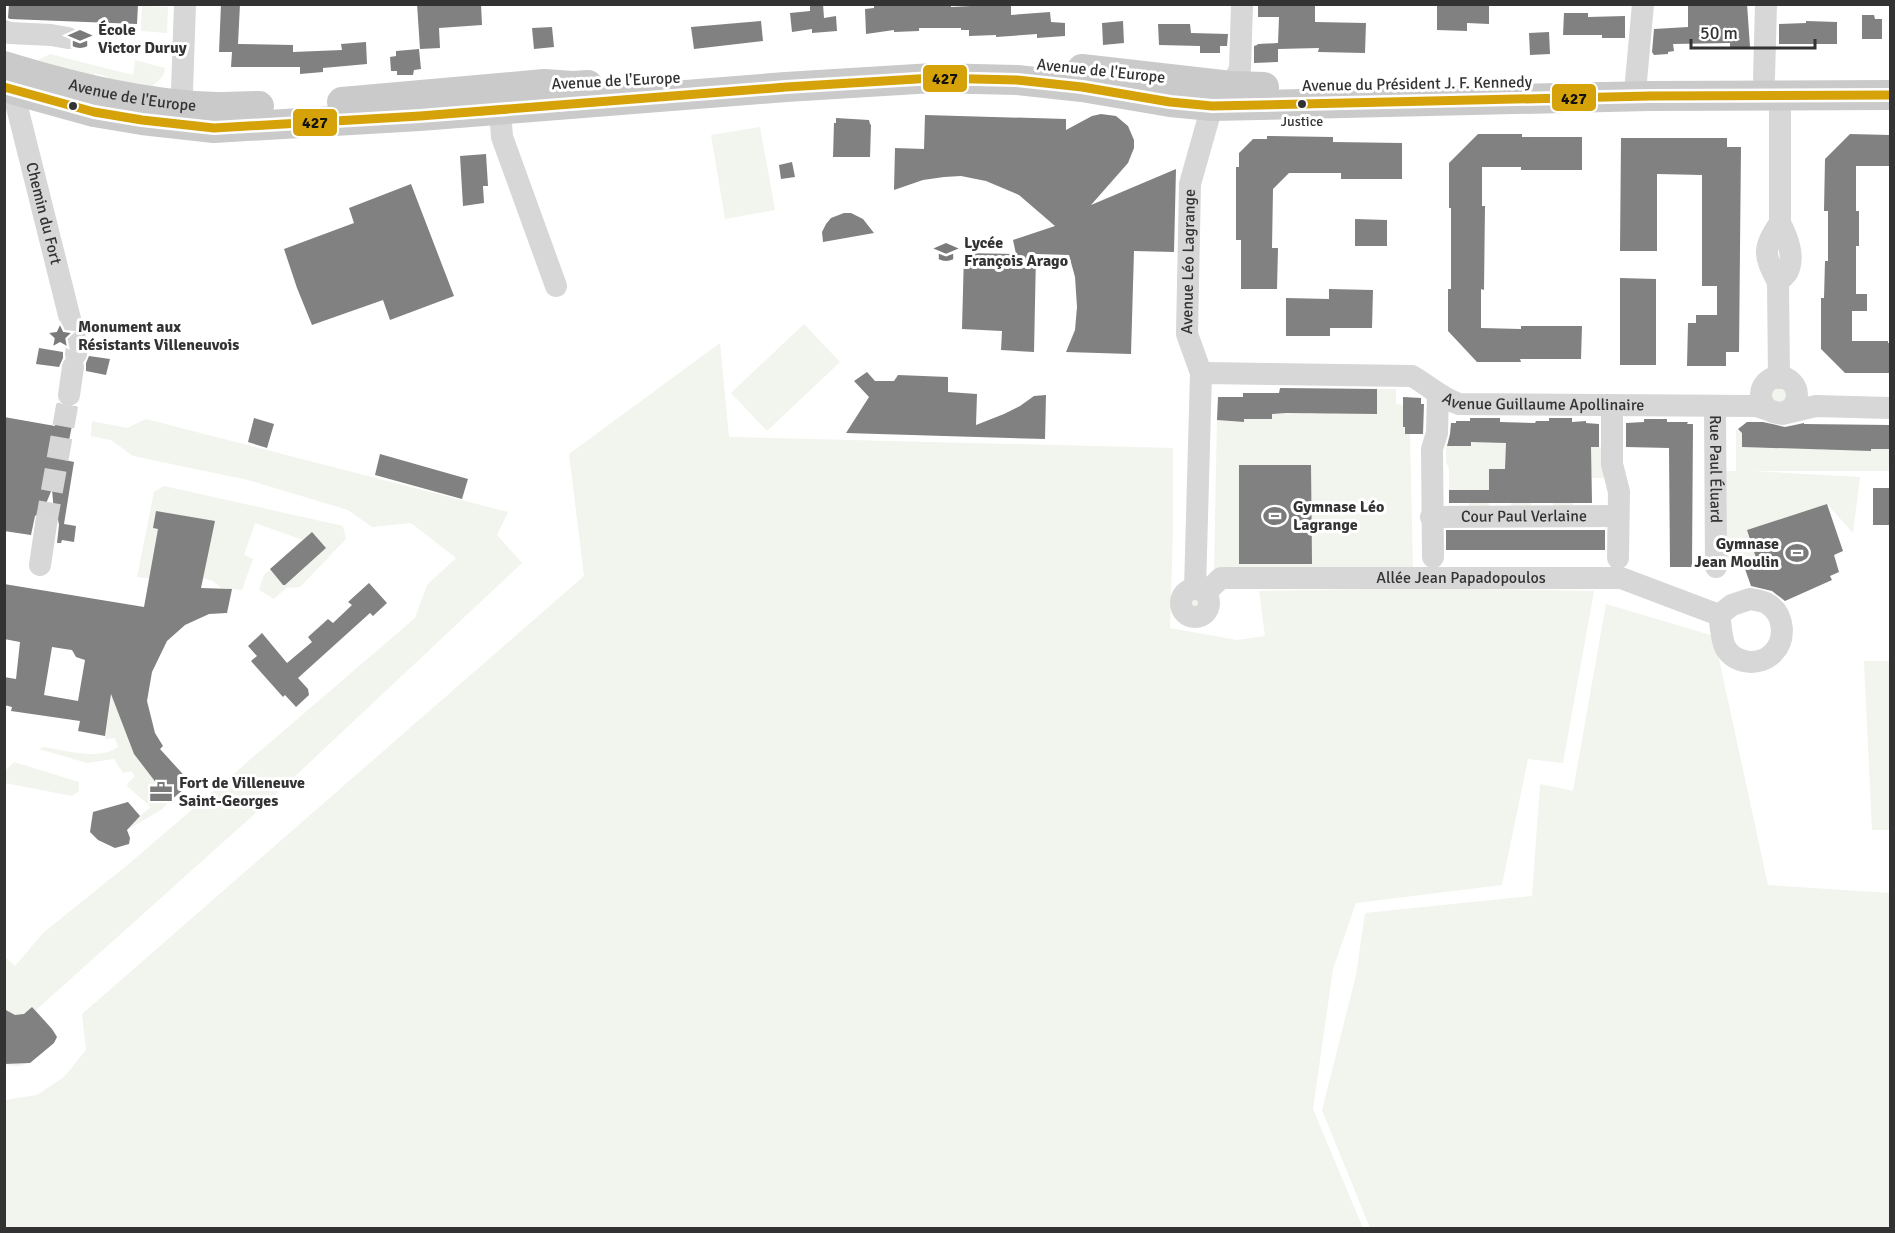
<svg xmlns="http://www.w3.org/2000/svg" width="1895" height="1233" font-family="Signika,sans-serif">
  <style>
    .green { fill: #f1f5ed }
    .building { fill: #818181; fill-rule: evenodd }
    .lines { fill: none; stroke-linecap: round; stroke-linejoin: round }
    .minor-tunnel { stroke: #d6d6d6; stroke-width: 22; stroke-dasharray: 22 11; stroke-linecap: butt }
    .minor { stroke: #d7d7d7; stroke-width: 22 }
    .major { stroke: #cacaca; stroke-width: 30 }
    .bus-1-casing { stroke: #fff; stroke-width: 14 }
    .bus-1 { stroke: #d6a20a; stroke-width: 9 }
    .bus-dot { fill: #333; stroke: #fff; stroke-width: 2 }
    .labels { text-anchor: middle; dominant-baseline: central; stroke-width: 6; stroke-linejoin: round; paint-order: stroke }
    .bus-label { font-size: 14px; fill: #333; stroke: #fff }
    .poi-label { font-size: 16px; font-weight: bold; fill: #333; stroke: #fff; text-anchor: start }
    .street-label { font-size: 16px; fill: #333; stroke: #fff }
    .line-badge { stroke: #fff; stroke-width: 2 }
    .pale-badge-label { font-size: 16px; text-anchor: middle; font-weight: bold; fill: #111 }
  </style>
  <rect width="100%" height="100%" fill="#fff"/>
  <!-- green -->
  <g class="green">
    <path d="M 142,6 L 168,7 L 167,33 L 141,31 Z"/>
    <path d="M 50,54 L 133,75 L 135,60 L 165,68 C 165,76 157,82 151,87 L 108,79 L 108,77 L 95,73 L 93,77 L 38,60 Z"/>
    <path d="M 760,127 L 775,210 L 725,219 L 711,135 Z"/>
    <path d="M 804,324 L 840,362 L 767,431 L 731,393 Z"/>
    <path d="M 720,343 L 729,437 L 1173,448 L 1173,528 L 1170,628 L 1237,640 L 1265,636 L 1259,591 L 1423,588 L 1594,591 L 1563,763 L 1528,759 L 1502,885 L 1356,903 L 1333,969 L 1313,1109 L 1363,1228 L 5,1228 L 5,1100 L 37,1095 L 64,1077 L 86,1050 L 82,1014 L 584,576 L 569,454 Z"/>
    <circle cx="1779" cy="395" r="9"/>
    <path d="M 1316,389 L 1334,414 L 1369,412 L 1370,414 L 1376,414 L 1377,389 L 1396,389 L 1396,404 L 1403,405 L 1405,434 L 1410,434 L 1413,570 L 1214,571 L 1217,420 L 1244,422 L 1244,417 L 1272,419 L 1273,394 L 1279,393 L 1279,414 L 1308,412 L 1308,414 L 1315,414 Z"/>
    <path d="M 146,419 L 508,512 L 497,535 L 522,563 L 258,811 L 36,1010 L 51,1027 L 57,1037 C 52,1047 30,1064 19,1066 C 14,1067 9,1065 5,1064 L 4,956 L 15,966 L 43,933 L 131,862 L 415,618 L 427,585 L 456,558 L 411,523 L 372,527 L 348,510 L 248,480 L 133,456 L 111,440 L 91,436 L 92,421 L 127,428 Z"/>
    <path d="M 1506,423 L 1506,447 L 1605,447 L 1604,478 L 1592,478 L 1591,469 L 1573,470 L 1573,508 L 1553,508 L 1553,478 L 1531,470 L 1531,508 L 1511,508 L 1511,479 L 1507,469 L 1489,469 L 1489,508 L 1469,508 L 1469,490 L 1449,490 L 1449,469 L 1446,462 L 1446,446 L 1471,446 L 1471,440 Z"/>
    <path d="M 1821,425 L 1821,450 L 1828,450 L 1829,448 L 1871,451 L 1871,449 L 1890,449 L 1890,471 L 1752,471 L 1860,477 L 1853,533 L 1827,504 L 1748,530 L 1758,564 L 1745,569 L 1725,568 L 1724,471 L 1736,471 L 1736,431 L 1738,429 L 1742,433 L 1742,447 L 1767,448 Z"/>
    <path d="M 164,486 L 343,526 L 346,539 L 300,587 L 286,588 L 274,599 L 259,590 L 264,575 L 303,540 L 255,523 L 244,555 L 253,559 L 242,590 L 221,588 L 213,581 L 196,576 L 150,579 L 137,577 L 154,492 Z"/>
    <path d="M 1187,596 L 1204,600 L 1204,606 L 1201,610 L 1192,613 L 1187,610 L 1185,600 Z"/>
    <path d="M 1606,604 L 1714,636 L 1768,885 L 1890,893 L 1890,1228 L 1370,1228 L 1322,1110 L 1356,975 L 1365,913 L 1532,896 L 1540,784 L 1573,791 Z"/>
    <path d="M 133,608 L 134,754 L 170,801 L 161,810 L 111,839 L 115,848 L 98,840 L 90,832 L 93,812 L 128,802 L 140,816 L 151,807 L 127,786 L 129,782 L 135,776 L 131,771 L 123,773 L 114,759 L 87,763 L 39,749 L 43,747 C 65,750 99,761 118,747 L 115,738 L 105,739 L 117,660 L 35,643 Z"/>
    <path d="M 1864,661 L 1890,661 L 1890,830 L 1872,830 Z"/>
    <path d="M 14,762 L 79,782 L 79,791 L 72,796 L 5,783 L 5,768 L 7,769 Z"/>
  </g>
  <!-- building -->
  <g class="building">
    <path d="M 9,4 L 138,4 L 137,24 L 10,19 L 8,18 Z"/>
    <path d="M 221,4 L 240,4 L 238,44 L 293,45 L 293,52 L 342,50 L 341,44 L 366,42 L 367,64 L 323,68 L 323,72 L 300,74 L 300,67 L 231,67 L 232,52 L 219,52 Z"/>
    <path d="M 417,4 L 481,4 L 482,25 L 439,28 L 440,48 L 420,49 Z"/>
    <path d="M 810,4 L 823,4 L 824,18 L 836,16 L 837,31 L 812,33 L 812,29 L 792,32 L 790,13 L 810,11 Z"/>
    <path d="M 886,4 L 951,5 L 951,7 L 1011,4 L 1011,15 L 1050,12 L 1051,22 L 1065,23 L 1065,36 L 1037,38 L 1037,34 L 996,37 L 996,35 L 969,36 L 969,30 L 961,30 L 961,28 L 919,28 L 919,31 L 894,32 L 894,30 L 866,34 L 865,9 L 874,8 L 874,5 Z"/>
    <path d="M 1258,4 L 1315,4 L 1315,22 L 1366,23 L 1365,53 L 1318,52 L 1319,48 L 1278,49 L 1278,62 L 1254,63 L 1254,46 L 1257,45 L 1258,44 L 1278,43 L 1279,17 L 1258,17 Z"/>
    <path d="M 1462,4 L 1489,4 L 1489,24 L 1467,23 L 1467,31 L 1437,30 L 1437,5 Z"/>
    <path d="M 1688,4 L 1747,4 L 1750,47 L 1730,48 L 1730,43 L 1673,44 L 1674,51 L 1668,52 L 1668,54 L 1654,55 L 1652,52 L 1654,29 L 1688,27 Z"/>
    <path d="M 1564,13 L 1588,13 L 1588,17 L 1625,16 L 1625,38 L 1602,38 L 1602,35 L 1563,35 Z"/>
    <path d="M 1862,15 L 1874,15 L 1875,19 L 1882,19 L 1882,39 L 1862,39 Z"/>
    <path d="M 761,21 L 763,41 L 694,49 L 691,27 Z"/>
    <path d="M 1123,21 L 1124,43 L 1103,45 L 1102,23 Z"/>
    <path d="M 1806,21 L 1837,22 L 1837,44 L 1779,44 L 1779,24 L 1806,23 Z"/>
    <path d="M 1158,24 L 1190,24 L 1191,33 L 1228,34 L 1227,46 L 1220,46 L 1220,53 L 1200,53 L 1200,46 L 1159,45 Z"/>
    <path d="M 552,27 L 554,47 L 534,49 L 532,28 Z"/>
    <path d="M 1549,32 L 1550,54 L 1530,55 L 1529,33 Z"/>
    <path d="M 419,49 L 421,69 L 414,70 L 413,75 L 397,75 L 397,71 L 391,71 L 390,57 L 396,56 L 396,51 Z"/>
    <path d="M 1101,114 L 1116,116 L 1128,126 L 1134,140 L 1134,148 L 1128,163 L 1091,205 L 1176,169 L 1174,252 L 1134,251 L 1131,354 L 1066,352 L 1075,330 L 1077,307 L 1075,277 L 1069,255 L 1036,254 L 1034,352 L 1001,350 L 1002,331 L 962,329 L 964,253 L 1016,254 L 1013,240 L 1055,226 L 1019,195 L 986,181 L 961,176 L 944,177 L 923,180 L 894,190 L 895,148 L 924,149 L 925,115 L 1066,119 L 1066,130 L 1092,116 Z"/>
    <path d="M 836,118 L 869,120 L 870,124 L 871,125 L 870,157 L 833,157 L 834,123 L 836,123 Z"/>
    <path d="M 1478,134 L 1522,134 L 1522,137 L 1582,137 L 1582,170 L 1521,170 L 1521,167 L 1482,167 L 1482,206 L 1485,206 L 1484,290 L 1481,289 L 1481,328 L 1521,329 L 1521,326 L 1582,326 L 1581,359 L 1520,359 L 1521,362 L 1477,362 L 1448,331 L 1448,289 L 1451,289 L 1451,208 L 1449,208 L 1449,163 Z"/>
    <path d="M 1850,134 L 1890,135 L 1890,166 L 1856,166 L 1856,211 L 1859,211 L 1859,246 L 1856,246 L 1856,294 L 1867,294 L 1867,311 L 1852,311 L 1852,341 L 1888,341 L 1888,343 L 1890,343 L 1890,373 L 1845,373 L 1821,349 L 1821,298 L 1824,298 L 1825,261 L 1828,261 L 1828,211 L 1824,211 L 1825,159 Z"/>
    <path d="M 1267,136 L 1333,137 L 1333,142 L 1402,143 L 1402,179 L 1341,179 L 1341,173 L 1289,173 L 1273,189 L 1272,248 L 1278,248 L 1277,289 L 1241,289 L 1241,240 L 1236,240 L 1236,167 L 1239,167 L 1239,153 L 1253,139 L 1267,139 Z"/>
    <path d="M 1621,138 L 1727,138 L 1727,147 L 1741,147 L 1739,352 L 1726,352 L 1726,366 L 1687,366 L 1688,323 L 1696,323 L 1696,315 L 1717,315 L 1717,286 L 1702,286 L 1702,175 L 1657,174 L 1657,251 L 1620,251 Z"/>
    <path d="M 486,154 L 488,186 L 483,186 L 484,203 L 463,206 L 460,156 Z"/>
    <path d="M 792,162 L 795,177 L 781,179 L 779,165 Z"/>
    <path d="M 411,184 L 454,296 L 390,320 L 383,300 L 312,325 L 297,288 L 284,249 L 354,223 L 349,208 Z"/>
    <path d="M 844,213 L 851,213 L 863,219 L 874,233 L 823,242 L 822,232 L 826,224 L 831,218 Z"/>
    <path d="M 1355,219 L 1387,220 L 1387,246 L 1355,246 Z"/>
    <path d="M 1620,278 L 1656,279 L 1656,365 L 1620,365 Z"/>
    <path d="M 1329,289 L 1373,290 L 1372,328 L 1330,328 L 1330,336 L 1286,336 L 1286,298 L 1329,299 Z"/>
    <path d="M 39,348 L 63,352 L 63,358 L 59,367 L 36,364 Z"/>
    <path d="M 89,356 L 110,359 L 106,375 L 86,371 L 86,363 Z"/>
    <path d="M 867,372 L 875,381 L 894,381 L 898,375 L 948,377 L 948,392 L 977,394 L 976,425 L 1004,414 L 1020,406 L 1034,396 L 1046,395 L 1045,439 L 846,433 L 869,397 L 854,381 Z"/>
    <path d="M 1280,388 L 1377,389 L 1377,414 L 1287,413 L 1272,414 L 1272,419 L 1244,419 L 1244,422 L 1217,420 L 1218,397 L 1243,397 L 1243,393 L 1279,393 Z"/>
    <path d="M 1403,397 L 1421,398 L 1421,404 L 1424,404 L 1423,434 L 1405,434 L 1405,427 L 1403,427 Z"/>
    <path d="M 59,403 L 67,408 L 76,406 L 65,460 L 74,462 L 64,524 L 76,526 L 74,542 L 62,540 L 61,543 L 57,543 L 59,525 L 58,519 L 54,513 L 52,489 L 43,511 L 35,516 L 31,535 L 4,531 L 4,417 L 55,426 Z"/>
    <path d="M 254,418 L 274,424 L 267,448 L 248,442 Z"/>
    <path d="M 1470,418 L 1500,418 L 1500,422 L 1535,423 L 1536,421 L 1549,421 L 1549,418 L 1572,418 L 1572,422 L 1586,421 L 1586,423 L 1599,424 L 1599,447 L 1591,447 L 1592,503 L 1449,503 L 1449,490 L 1489,490 L 1489,469 L 1505,469 L 1506,443 L 1471,442 L 1471,446 L 1447,446 L 1450,434 L 1451,423 L 1456,423 L 1456,421 L 1470,421 Z"/>
    <path d="M 1644,419 L 1667,419 L 1667,422 L 1688,422 L 1687,424 L 1693,424 L 1692,567 L 1670,567 L 1669,448 L 1626,447 L 1626,423 L 1644,422 Z"/>
    <path d="M 1747,422 L 1763,422 L 1785,427 L 1804,423 L 1804,424 L 1890,425 L 1890,449 L 1871,449 L 1871,451 L 1742,447 L 1742,433 L 1738,429 Z"/>
    <path d="M 380,454 L 468,479 L 462,499 L 375,475 Z"/>
    <path d="M 1239,465 L 1311,465 L 1312,564 L 1239,564 Z"/>
    <rect x="1873" y="488" width="17" height="37"/>
    <path d="M 1827,504 L 1843,551 L 1834,555 L 1839,572 L 1830,576 L 1832,580 L 1785,601 L 1772,591 L 1751,586 L 1745,569 L 1758,564 L 1747,530 Z"/>
    <path d="M 156,511 L 215,521 L 201,588 L 232,589 L 227,613 L 209,614 L 185,625 L 167,641 L 152,672 L 147,701 L 155,733 L 163,746 L 160,749 L 191,783 L 170,801 L 134,754 L 111,694 L 105,736 L 78,731 L 80,721 L 11,711 L 12,707 L 4,705 L 4,677 L 16,679 L 20,642 L 4,639 L 4,584 L 144,607 L 158,529 L 153,528 ZM 52,647 L 72,650 L 76,657 L 85,660 L 78,701 L 44,695 Z"/>
    <rect x="1446" y="530" width="159" height="20"/>
    <path d="M 312,532 L 326,548 L 285,585 L 283,585 L 270,569 Z"/>
    <path d="M 369,583 L 387,603 L 373,616 L 370,613 L 298,678 L 308,689 L 309,695 L 296,707 L 285,695 L 283,697 L 251,661 L 257,656 L 248,646 L 262,633 L 287,663 L 312,642 L 308,637 L 328,619 L 333,623 L 352,605 L 348,602 Z"/>
    <path d="M 128,802 L 140,816 L 127,830 L 130,838 L 129,844 L 115,848 L 98,840 L 90,832 L 93,812 Z"/>
    <path d="M 32,1007 L 52,1029 L 57,1037 L 54,1043 L 30,1063 L 4,1064 L 4,1009 L 15,1015 L 24,1014 Z"/>
  </g>
  <g class="lines">
    <!-- minor-tunnel -->
    <path class="minor-tunnel" d="M 46,524 L 69,395"/>
    <!-- minor -->
    <g class="minor">
      <path d="M 4,31 L 10,33 L 51,35 L 68,38"/>
      <path id="s1" d="M 26,77 L 17,107 L 77,347 L 76,354"/>
      <path d="M 1764,78 L 1766,4"/>
      <path d="M 1636,81 L 1643,4"/>
      <path d="M 499,96 L 502,137 L 556,286"/>
      <path d="M 181,120 L 185,4"/>
      <path d="M 1780,223 C 1787,237 1795,255 1788,271 C 1786,275 1781,279 1778,282 C 1764,256 1762,249 1780,223 Z"/>
      <path d="M 1780,223 L 1780,96"/>
      <path d="M 1778,282 L 1779,378"/>
      <path id="s2" d="M 1201,373 L 1412,376 C 1428,385 1441,398 1459,404 L 1756,406 L 1782,414 L 1816,406 L 1890,408"/>
      <circle cx="1779" cy="395" r="18"/>
      <path d="M 69,395 L 73,367"/>
      <path d="M 1612,405 L 1612,464 L 1619,492 L 1618,558"/>
      <path id="s3" d="M 1715,406 L 1716,567"/>
      <path id="s4" d="M 1431,517 L 1618,516"/>
      <path d="M 1433,557 L 1432,449 L 1437,433 L 1438,394"/>
      <path d="M 40,565 L 46,524"/>
      <path id="s5" d="M 1195,589 L 1201,373 L 1187,334 L 1190,184 L 1212,106 L 1231,86 L 1240,69 L 1242,4"/>
      <circle cx="1195" cy="603" r="14"/>
      <path id="s6" d="M 1205,593 L 1221,578 L 1621,578 L 1719,615"/>
      <path d="M 1750,599 C 1756,600 1764,601 1768,604 C 1785,615 1786,640 1773,653 C 1760,667 1734,664 1725,647 C 1721,638 1721,625 1719,615 L 1732,605 Z"/>
    </g>
    <!-- major -->
    <g class="major">
      <path id="s7" d="M 4,66 C 73,87 145,105 217,107 C 231,107 245,106 259,106"/>
      <path d="M 1082,69 L 1231,86 L 1264,87"/>
      <path d="M 4,87 L 94,112 L 142,120 L 214,128 L 420,116 L 786,87 L 933,78 L 1017,80 L 1082,87 L 1170,102 L 1212,106 L 1650,96 L 1890,95"/>
      <path d="M 342,102 L 544,84 L 573,86 L 588,85"/>
    </g>
    <!-- bus-1 casing -->
    <g class="bus-1-casing">
      <path id="bus-1" d="M 4,87 L 94,112 L 142,120 L 214,128 L 420,116 L 786,87 L 933,78 L 1017,80 L 1082,87 L 1170,102 L 1212,106 L 1650,96 L 1890,95"/>
    </g>
    <!-- bus-1 -->
    <use href="#bus-1" class="bus-1"/>
  </g>
  <!-- icons -->
  <defs>
    <g id="school-bare" transform="scale(1.8)"><path d="M0-5L7-2L0 1L-7-2ZM-4 1L0 2.5L4 1V4Q0 6-4 4Z" fill="#7a7a7a" stroke="#fff" stroke-width="2.5" paint-order="stroke"/></g>
    <g id="sight-bare" transform="scale(1.8)"><path d="M0-6L1.8-2.2L6-1.7L2.9 1.2L3.7 5.4L0 3.3L-3.7 5.4L-2.9 1.2L-6-1.7L-1.8-2.2Z" fill="#7a7a7a" stroke="#fff" stroke-width="2.5" paint-order="stroke"/></g>
    <g id="stadium-bare" transform="scale(1.8)"><path d="M0-5a6.5 5 0 1 0 0 10a6.5 5 0 1 0 0-10ZM-3.5-1.8h7v3.6h-7Z" fill="#7a7a7a" stroke="#fff" stroke-width="2.5" paint-order="stroke"/></g>
    <g id="office-bare" transform="scale(1.8)"><path d="M-6-3h4V-5.5h4V-3h4V5H-6ZM-1-4.5V-3h2v-1.5ZM-6 0V1H6V0Z" fill="#7a7a7a" stroke="#fff" stroke-width="2.5" paint-order="stroke"/></g>
  </defs>
  <g fill-rule="evenodd">
    <use href="#school-bare" x="80" y="39"/>
    <use href="#school-bare" x="946" y="252"/>
    <use href="#sight-bare" x="60" y="336"/>
    <use href="#stadium-bare" x="1275" y="516"/>
    <use href="#stadium-bare" x="1797" y="553"/>
    <use href="#office-bare" x="161" y="792"/>
  </g>
  <!-- markers -->
  <g class="bus-dot">
    <circle cx="1302" cy="104" r="5"/>
    <circle cx="73" cy="106" r="5"/>
  </g>
  <g class="labels">
    <!-- bus labels -->
    <g class="bus-label">
      <text x="1302" y="121">Justice</text>
    </g>
    <!-- poi labels -->
    <g class="poi-label">
      <text x="98" y="30">École<tspan x="98" dy="18">Victor Duruy</tspan></text>
      <text x="964" y="243">Lycée<tspan x="964" dy="18">François Arago</tspan></text>
      <text x="78" y="327">Monument aux<tspan x="78" dy="18">Résistants Villeneuvois</tspan></text>
      <text x="1293" y="507">Gymnase Léo<tspan x="1293" dy="18">Lagrange</tspan></text>
      <text x="1779" y="544" text-anchor="end">Gymnase<tspan x="1779" dy="18">Jean Moulin</tspan></text>
      <text x="179" y="783">Fort de Villeneuve<tspan x="179" dy="18">Saint-Georges</tspan></text>
    </g>
    <!-- street labels -->
    <g class="street-label">
      <text transform="translate(1101 71) rotate(6)">Avenue de l'Europe</text>
      <text transform="translate(616 81) rotate(-3)">Avenue de l'Europe</text>
      <text transform="translate(1417 84) rotate(-1)">Avenue du Président J. F. Kennedy</text>
      <text stroke="none"><textPath href="#s7" startOffset="132">Avenue de l'Europe</textPath></text>
      <text stroke="none"><textPath href="#s1" startOffset="141">Chemin du Fort</textPath></text>
      <text stroke="none"><textPath href="#s5" startOffset="330">Avenue Léo Lagrange</textPath></text>
      <text stroke="none"><textPath href="#s2" startOffset="350">Avenue Guillaume Apollinaire</textPath></text>
      <text stroke="none"><textPath href="#s3" startOffset="63">Rue Paul Éluard</textPath></text>
      <text stroke="none"><textPath href="#s4" startOffset="93">Cour Paul Verlaine</textPath></text>
      <text stroke="none"><textPath href="#s6" startOffset="262">Allée Jean Papadopoulos</textPath></text>
    </g>
  </g>
  <g class="line-badge">
    <rect x="922" y="64" width="46" height="29" rx="6" fill="#d6a20a"/>
    <rect x="1551" y="83" width="46" height="29" rx="6" fill="#d6a20a"/>
    <rect x="292" y="108" width="46" height="29" rx="6" fill="#d6a20a"/>
  </g>
  <g class="pale-badge-label">
    <text x="945" y="84">427</text>
    <text x="1574" y="104">427</text>
    <text x="315" y="128">427</text>
  </g>
  <!-- border -->
  <rect width="1895" height="1233" fill="none" stroke="#333333" stroke-width="12"/>
  <!-- scale -->
  <path d="M1691 39v9h124v-9" fill="none" stroke="#333333" stroke-width="3"/>
  <text x="1700" y="39" font-size="18" fill="#333333" stroke="#ffffff" stroke-width="4.5" paint-order="stroke">50 m</text>
</svg>
